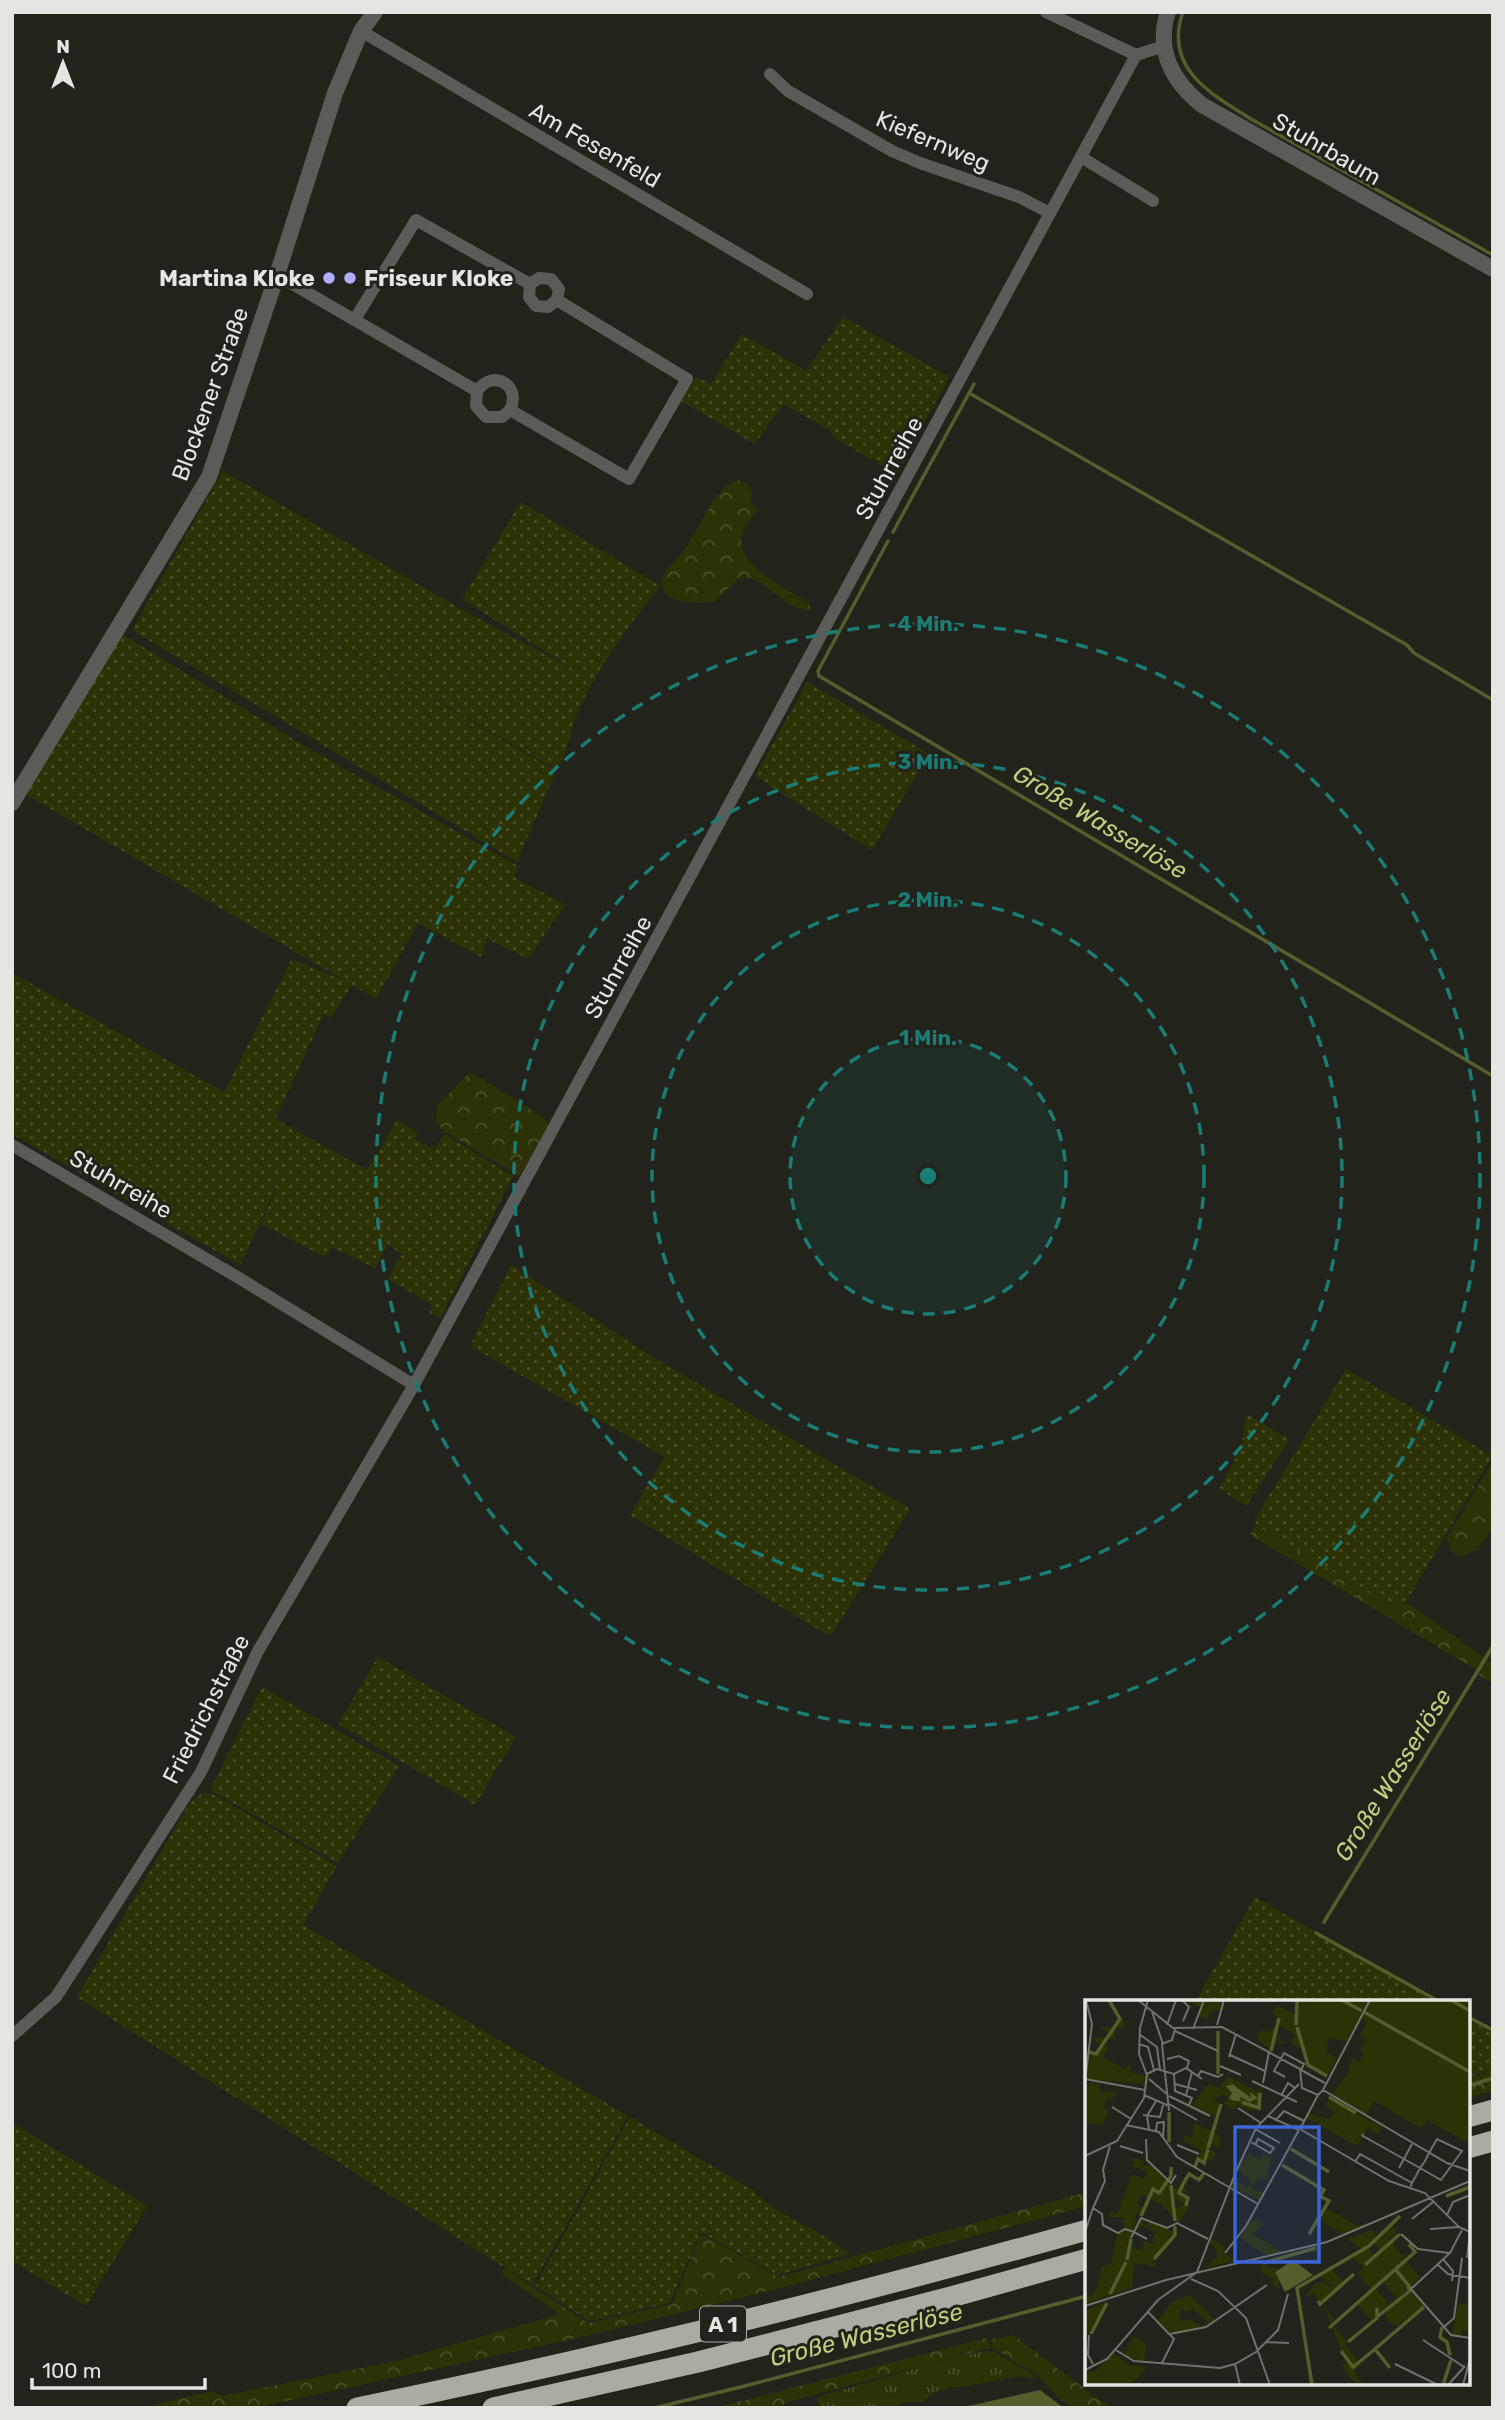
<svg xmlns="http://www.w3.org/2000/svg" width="1505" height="2420" font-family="Rubik,sans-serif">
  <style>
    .grass { fill: url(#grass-dots) }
    .forest { fill: url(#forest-crowns) }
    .park { fill: url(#park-tufts) }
    .water { fill: #545d2c }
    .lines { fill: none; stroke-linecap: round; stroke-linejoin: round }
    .stream { stroke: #545d2c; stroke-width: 3.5 }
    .minor { stroke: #5b5c58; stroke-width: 12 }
    .tertiary { stroke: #5b5c58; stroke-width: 16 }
    .motorway { stroke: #aaaca2; stroke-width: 21 }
    .ring { fill: none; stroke: #1a7c74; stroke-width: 3.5; stroke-dasharray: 12 9 }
    .poi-dot { fill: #b0aefa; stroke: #22231b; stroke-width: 2.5 }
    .labels { text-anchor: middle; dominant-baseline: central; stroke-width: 6; stroke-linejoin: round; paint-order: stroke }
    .shield { fill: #22231b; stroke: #aaaca6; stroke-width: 2 }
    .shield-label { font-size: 21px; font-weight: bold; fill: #e5e6e1 }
    .street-label { font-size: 23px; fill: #e5e6e1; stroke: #22231b }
    .poi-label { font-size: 23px; font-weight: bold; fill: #e5e6e1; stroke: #22231b; text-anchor: end }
    .water-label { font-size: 24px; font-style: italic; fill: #c0ce80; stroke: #22231b }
    .inset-river { fill: none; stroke: #545d2c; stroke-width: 3.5 }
    .inset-road { fill: none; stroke: #70716a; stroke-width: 2 }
    .view { fill: #3b65d9; fill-opacity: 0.15; stroke: #3b65d9; stroke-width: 3.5 }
    .inset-edge { fill: none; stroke: #e5e6e1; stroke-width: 3.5 }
    .centre { fill: #1a7c74; stroke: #22231b; stroke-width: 3.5 }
    .ring-label { font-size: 21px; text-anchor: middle; font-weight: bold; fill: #1a7c74; stroke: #22231b; stroke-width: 6; stroke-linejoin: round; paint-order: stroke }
  </style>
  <defs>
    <pattern id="grass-dots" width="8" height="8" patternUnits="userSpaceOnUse" patternTransform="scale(1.75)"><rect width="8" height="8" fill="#2c3206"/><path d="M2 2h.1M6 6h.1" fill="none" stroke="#4a502a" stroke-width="1.8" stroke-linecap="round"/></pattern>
    <pattern id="forest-crowns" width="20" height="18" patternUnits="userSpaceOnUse" patternTransform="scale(1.75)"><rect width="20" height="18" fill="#2c3206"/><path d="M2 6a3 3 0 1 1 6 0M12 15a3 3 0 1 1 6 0" fill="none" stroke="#4a502a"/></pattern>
    <pattern id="park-tufts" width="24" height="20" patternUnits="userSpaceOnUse" patternTransform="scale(1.75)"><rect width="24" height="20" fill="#2c3206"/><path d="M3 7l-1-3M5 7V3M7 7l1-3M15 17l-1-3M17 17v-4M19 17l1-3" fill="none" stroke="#4a502a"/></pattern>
  </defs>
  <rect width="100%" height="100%" fill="#22231b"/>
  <!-- grass -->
  <g class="grass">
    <path d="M 843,317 L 949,377 L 897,474 L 834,438 L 830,430 L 783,404 L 755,444 L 681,401 L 696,377 L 711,384 L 742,334 L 806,371 Z"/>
    <path d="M 223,471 L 459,608 L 576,671 L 462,599 L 521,502 L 660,586 C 630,624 600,664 579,709 C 570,729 569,751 557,770 L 199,562 L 556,771 L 517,862 L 132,630 Z"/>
    <path d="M 122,634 L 308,748 L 518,866 L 514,877 L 565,905 L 528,959 L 488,939 L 481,957 L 418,923 L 376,999 L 352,985 L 331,1018 L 324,1014 L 275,1119 L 367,1170 L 397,1120 L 418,1133 L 415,1139 L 434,1150 L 444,1134 L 513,1176 L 440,1319 L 430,1313 L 432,1305 L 388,1279 L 402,1254 L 388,1245 L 375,1268 L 332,1247 L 325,1257 L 261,1224 L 283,1172 L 240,1265 L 12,1134 L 12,973 L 224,1092 L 292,959 L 345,981 L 25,794 Z"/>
    <path d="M 807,682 L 929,754 L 872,850 L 755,776 Z"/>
    <path d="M 511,1265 L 651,1356 L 910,1509 L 832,1634 L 826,1634 L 630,1515 L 665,1457 L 470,1346 Z"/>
    <path d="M 1346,1369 L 1492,1456 L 1406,1602 L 1387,1604 L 1256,1525 L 1255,1519 Z"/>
    <path d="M 1247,1414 L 1289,1440 L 1246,1506 L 1219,1489 L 1241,1448 Z"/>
    <path d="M 378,1657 L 516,1737 L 475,1805 L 338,1724 Z"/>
    <path d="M 262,1687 L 399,1766 L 338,1863 L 210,1790 Z"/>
    <path d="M 202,1793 L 211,1793 L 337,1866 L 303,1925 L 628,2116 L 532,2285 L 77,1997 L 189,1804 Z"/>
    <path d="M 1255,1897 L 1438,2002 L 1195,2002 Z"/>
    <path d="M 1468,2019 L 1493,2033 L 1493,2069 L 1468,2077 Z"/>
    <path d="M 630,2117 L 752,2190 L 773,2208 L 831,2240 L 849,2254 L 778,2275 L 701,2232 L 669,2303 L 589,2321 L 535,2286 Z"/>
    <path d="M 12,2123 L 147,2206 L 86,2306 L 12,2261 Z"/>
  </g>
  <!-- forest -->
  <g class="forest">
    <path d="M 737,480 L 747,484 L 752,491 L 751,504 L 758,509 C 753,516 745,525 743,532 C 731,564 787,589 809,603 L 810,610 C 784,610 766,576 740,577 L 714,602 C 698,602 666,607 662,584 C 660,573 676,561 682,553 C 698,532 707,504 727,485 C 730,483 733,482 737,480 Z"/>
    <path d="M 470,1072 L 537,1113 L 548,1122 L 544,1133 L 520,1176 L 443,1131 L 436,1121 L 437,1106 Z"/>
    <path d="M 1493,1461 C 1493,1477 1496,1509 1493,1524 C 1489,1539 1474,1555 1458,1557 L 1451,1551 L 1447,1538 Z"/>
    <path d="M 1256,1525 L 1387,1604 L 1406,1602 L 1493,1664 L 1493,1683 L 1480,1676 L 1475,1669 L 1250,1535 Z"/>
    <path d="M 1493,2070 L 1493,2090 L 1468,2099 L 1468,2078 Z"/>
    <path d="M 1087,2192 L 1087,2206 L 784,2287 L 577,2338 L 254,2408 L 139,2408 L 213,2391 L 222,2396 L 396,2361 L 560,2314 L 505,2277 L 501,2271 L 505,2269 L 588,2323 L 672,2304 L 701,2234 L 779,2277 Z"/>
    <path d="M 1013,2335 L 1105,2404 L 1112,2408 L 1072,2408 L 1058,2397 L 1031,2369 L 1021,2366 L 993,2348 L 991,2340 Z"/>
    <path d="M 986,2338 L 991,2345 L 989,2348 L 784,2403 L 784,2408 L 714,2408 Z"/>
  </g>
  <!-- park -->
  <path class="park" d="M 988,2351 C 1005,2353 1014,2368 1030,2371 L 1036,2379 L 1021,2376 L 967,2386 L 948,2388 L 935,2392 L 923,2402 L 901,2402 L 895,2408 L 890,2405 L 880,2408 L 820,2408 L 817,2397 L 963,2355 Z"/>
  <!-- water -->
  <path class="water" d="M 1040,2390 L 1064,2408 L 959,2408 Z"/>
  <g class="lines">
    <!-- stream -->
    <g class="stream">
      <path d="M 1183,12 C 1163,68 1211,94 1251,119 L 1493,255"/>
      <path d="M 969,393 L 1407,645 L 1414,653 L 1493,700"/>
      <path d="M 893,532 L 974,384"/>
      <path d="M 888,541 L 818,671 L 819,676 L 1493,1076"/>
      <path d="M 1324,1922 L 1493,1646"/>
      <path d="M 1316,1933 L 1440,2002"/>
      <path d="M 1468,2017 L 1493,2030"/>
      <path d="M 1468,2086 L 1493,2078"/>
      <path d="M 654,2408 L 741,2387 L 1087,2296"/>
    </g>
    <!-- minor -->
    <g class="minor">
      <path d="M 1046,12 L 1136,55 L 1164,46"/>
      <path d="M 361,31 L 807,294"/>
      <path d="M 770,74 L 788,91 L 892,151 L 920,163 L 1019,197 L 1050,213"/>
      <path d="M 1081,157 L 1153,201"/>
      <path d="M 277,275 L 477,391 L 476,406 L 486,417 L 502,417 L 510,410 L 629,479 L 687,379 L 557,300 L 559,289 L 551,279 L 539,278 L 530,284 L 416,220 L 355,319"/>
      <path d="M 530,284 L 529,297 L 536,306 L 548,307 L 557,300"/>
      <path d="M 477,391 C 493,368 522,385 510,410"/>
      <path d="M 12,1145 L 239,1278 L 414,1385"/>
      <path d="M 12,2036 L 56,1997 L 201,1772 L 258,1651 L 414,1385 L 1136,55"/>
    </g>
    <!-- tertiary -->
    <g class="tertiary">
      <path d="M 1168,12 C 1155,50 1173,82 1202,105 L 1493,269"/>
      <path d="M 12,803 L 209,477 L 277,275 L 335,93 L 361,31 L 375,12"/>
    </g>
    <!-- motorway -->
    <g class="motorway">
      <path d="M 1468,2117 L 1493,2110"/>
      <path d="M 1468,2148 L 1493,2141"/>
      <path d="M 357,2408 C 602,2358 846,2297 1087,2230"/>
      <path d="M 493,2408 L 698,2362 L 951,2297 L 1087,2259"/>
    </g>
  </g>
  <!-- distance rings -->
  <circle cx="928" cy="1176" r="138" fill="#1a7c74" fill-opacity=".12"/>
  <g class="ring">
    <circle cx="928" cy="1176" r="138"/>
    <circle cx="928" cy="1176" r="276"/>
    <circle cx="928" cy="1176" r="414"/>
    <circle cx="928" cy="1176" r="552"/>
  </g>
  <!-- markers -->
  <g class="poi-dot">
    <circle cx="329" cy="278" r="7"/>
    <circle cx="350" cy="278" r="7"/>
  </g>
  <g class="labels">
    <!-- shield labels -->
    <rect class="shield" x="700" y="2306.5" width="46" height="35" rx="5"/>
    <g class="shield-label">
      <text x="723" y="2324">A 1</text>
    </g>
    <!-- street labels -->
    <g class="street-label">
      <text transform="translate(933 141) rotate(23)">Kiefernweg</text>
      <text transform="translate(595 145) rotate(30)">Am Fesenfeld</text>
      <text transform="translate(1327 149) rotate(30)">Stuhrbaum</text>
      <text transform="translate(210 394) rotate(-70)">Blockener Straße</text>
      <text transform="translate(889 468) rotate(-61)">Stuhrreihe</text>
      <text transform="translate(618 967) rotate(-61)">Stuhrreihe</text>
      <text transform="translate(121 1184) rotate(30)">Stuhrreihe</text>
      <text transform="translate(206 1709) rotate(-63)">Friedrichstraße</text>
    </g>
    <!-- poi labels -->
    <g class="poi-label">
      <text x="315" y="278">Martina Kloke</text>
      <text x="364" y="278" text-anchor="start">Friseur Kloke</text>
    </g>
    <!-- water labels -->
    <g class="water-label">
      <text transform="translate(1100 822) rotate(31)">Große Wasserlöse</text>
      <text transform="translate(1393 1775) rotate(-58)">Große Wasserlöse</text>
      <text transform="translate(866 2335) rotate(-14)">Große Wasserlöse</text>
    </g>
  </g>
  <!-- overview -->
  <g transform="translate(1085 2000)">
    <rect width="385" height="385" fill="#22231b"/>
    <path d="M 212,0 L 284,0 L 261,42 L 244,37 L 241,52 L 252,58 L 242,76 L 224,66 L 218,50 L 207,44 L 210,34 L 192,25 L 189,36 L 201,43 L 188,42 L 186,52 L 172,38 L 177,29 L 183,32 L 193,25 L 195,18 L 187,14 L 192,5 L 211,15 ZM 35,19 L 39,20 L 38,28 L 30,28 L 30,40 L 21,38 L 17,45 L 6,38 L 22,38 L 25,34 L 13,27 L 29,28 ZM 16,46 L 23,47 L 18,58 L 39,68 L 47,64 L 44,72 L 61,76 L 60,84 L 1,79 L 4,52 L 11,54 ZM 5,82 L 14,84 L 16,92 L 31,92 L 27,100 L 21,98 L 19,108 L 24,112 L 17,125 L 0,123 L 0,87 ZM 244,98 L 296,127 L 293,134 L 283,128 L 275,141 L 236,119 L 231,123 L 221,118 L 224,113 L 244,120 L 249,112 L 240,105 ZM 110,123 L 137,137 L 133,148 L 124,143 L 123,148 L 131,153 L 127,161 L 112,159 L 116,151 L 99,141 L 99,135 L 107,138 ZM 163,153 L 175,160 L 179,155 L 187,159 L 180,180 L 173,178 L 166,189 L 179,192 L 175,200 L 146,187 L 148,180 L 163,187 L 166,180 L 152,171 ZM 49,158 L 60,161 L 55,165 L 67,166 L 88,189 L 94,186 L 106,193 L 95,191 L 103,198 L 100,205 L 88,196 L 89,210 L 96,204 L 104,207 L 94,223 L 77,205 L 57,194 L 52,205 L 59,208 L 51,216 L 49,231 L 38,227 L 39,218 L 23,217 L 26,211 L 32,214 L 47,174 L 59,179 L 62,172 L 47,166 ZM 241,208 L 253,215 L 275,228 L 258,234 L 234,220 ZM 56,219 L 61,227 L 64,222 L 89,232 L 68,261 L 73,267 L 49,263 L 47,288 L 0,304 L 2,294 L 6,297 L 12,289 L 17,267 L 26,263 L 32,235 L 39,230 L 48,233 L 43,245 L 56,251 L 59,242 L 70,244 L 67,240 L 72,232 L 57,226 L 50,232 ZM 171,219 L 179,224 L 167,234 L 198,252 L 183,256 L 155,238 L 165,221 ZM 307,227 L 312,232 L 295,251 L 288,242 L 282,246 L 289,256 L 277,267 L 266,255 L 276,249 L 263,239 L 286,230 L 294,238 ZM 125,238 L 138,246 L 139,253 L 149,261 L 120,268 L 132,257 L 132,249 L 123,243 ZM 307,242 L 335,278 L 312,298 L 297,281 L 290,287 L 304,305 L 286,320 L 272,304 L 287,290 L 272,273 ZM 324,289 L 339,306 L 324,318 L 310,302 ZM 105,295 L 130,320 L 124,324 L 108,309 L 101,313 L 91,304 L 96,311 L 93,322 L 106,319 L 116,328 L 85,333 L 73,320 L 87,302 ZM 21,303 L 19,313 L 0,336 L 0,310 ZM 238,303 L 250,322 L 247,325 L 262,342 L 255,348 ZM 49,336 L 62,345 L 59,361 L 39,356 ZM 260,345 L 276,364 L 269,371 L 278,385 L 271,385 L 257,365 L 263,361 L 256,350 ZM 27,353 L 44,365 L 62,367 L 45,385 L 0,385 L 0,371 L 10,372 Z" fill="#2c3206"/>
    <path d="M 142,76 L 173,92 L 177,85 L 174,108 L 166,111 L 152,104 L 151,110 L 137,103 L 143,101 L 142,96 L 131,94 ZM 239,282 L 248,288 L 240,299 L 233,301 L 229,293 L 219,297 L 231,283 ZM301 315a10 10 0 1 1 20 0a10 10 0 1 1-20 0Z" fill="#2c3206"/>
    <path d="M 245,267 L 258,283 L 246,293 L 248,286 L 233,275 Z" fill="#2c3206"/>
    <path d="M 101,0 L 138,0 L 134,10 L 125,11 L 122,19 L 114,16 L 116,8 Z" fill="#2c3206"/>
    <path d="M 212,0 L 284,0 L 266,31 L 260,29 L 254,39 L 246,34 L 237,49 L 214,36 ZM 286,0 L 385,0 L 385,144 L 342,120 L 336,128 L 289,101 L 281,115 L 246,95 L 262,75 L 267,58 L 274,62 L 279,53 L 275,50 L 281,39 L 275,35 L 282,22 L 276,18 ZM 205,258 L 191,267 L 195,290 L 187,283 L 189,279 L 174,271 L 177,265 L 189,268 Z" fill="#2c3206"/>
    <path d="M 236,119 L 275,141 L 272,146 L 233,125 Z" fill="#2c3206"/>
    <path d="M 123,84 L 134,88 L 136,97 L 129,96 L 134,106 L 129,117 L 107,106 ZM 373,303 L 385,305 L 385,332 L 378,330 L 376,336 L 367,334 Z" fill="#2c3206"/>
    <path d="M 143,81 L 166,98 L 165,92 L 173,98 L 165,102 L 155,97 L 156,101 L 149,101 L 144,98 L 147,93 L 141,86 L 147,85 ZM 208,260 L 228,275 L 200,292 L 190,272 Z" fill="#545d2c"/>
    <path class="inset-river" d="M 257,0 L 277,11M 366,0 L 385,11M 279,12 L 385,72M 211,25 L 212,2M 212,27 L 223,65 L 242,76M 133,31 L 133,74M 186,51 L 194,18M 4,52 L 11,54 L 35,19 L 24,0M 244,97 L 271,113M 157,102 L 174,108 L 175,93M 84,112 L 84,142M 123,148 L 136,104M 206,149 L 244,172M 197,165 L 239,190 L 235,196 L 244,201 L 224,234M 110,167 L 113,159 L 119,163 L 123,149M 86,185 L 90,221M 361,196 L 385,187M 101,206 L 103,198 L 94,193 L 98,184 L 104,174 L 114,180 L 119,173M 56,216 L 68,189 L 74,193 L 86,176 L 86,167M 69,259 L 90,235 L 90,226M 42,260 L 46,239M 178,263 L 231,248M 280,265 L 315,234M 311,270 L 325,287 L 322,289M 25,294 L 41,262M 233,301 L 235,304 L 269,274M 292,317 L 326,290M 357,327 L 355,337 L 362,342 L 365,355M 244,328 L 330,252 L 324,244M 6,334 L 22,303M 263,342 L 292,318 L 292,308M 256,351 L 268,367 L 289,350M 305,368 L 290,349 L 339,307M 227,385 L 212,288 L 284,246 L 315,216M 358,385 L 366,360"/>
    <path class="inset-road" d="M 53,0 L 88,28 L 137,27 L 215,69 L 217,88 L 233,95 L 238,90 L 362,163 L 385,171M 97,0 L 104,7 L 98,21M 67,12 L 78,44M 82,25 L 91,0M 132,25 L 139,0M 108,29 L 119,0M 90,31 L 133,51M 54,34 L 72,47 L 75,70M 54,44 L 63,47 L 69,70M 145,55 L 180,71M 144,57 L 151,34M 82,59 L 94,56 L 104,61 L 102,68M 135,66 L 156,75M 62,74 L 72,69 L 89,74 L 101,68 L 117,79M 89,74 L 90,91 L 107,98 L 104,105M 113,76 L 116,71 L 133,77 L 138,74M 200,77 L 189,71 L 199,53 L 219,64 L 216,70 L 240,83M 0,79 L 60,90M 64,79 L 83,95M 0,81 L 7,24 L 1,0M 167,81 L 212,102M 178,83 L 184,52M 90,84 L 112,90M 238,90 L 285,0M 197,94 L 203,83 L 210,88M 59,95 L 84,106M 101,95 L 107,72M 84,96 L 125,116 L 117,112M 84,104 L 112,120M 27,107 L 46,119M 153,108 L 176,123M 84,111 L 77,44 L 87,40 L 90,29M 58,115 L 75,117 L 78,105M 183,116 L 214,130M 190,121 L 199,111 L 219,121M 41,125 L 74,132 L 92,157 L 173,204M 64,129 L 62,116 L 71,101M 170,129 L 195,143M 215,129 L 304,181 L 340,193 L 374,227 L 385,232M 215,129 L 233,95M 71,131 L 72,123 L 79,122 L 78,137M 277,134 L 278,136 L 319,159 L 335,168 L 356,180 L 377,151 L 352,139 L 344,153 L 340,161 L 335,168 L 330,178 L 329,179 L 327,183 L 325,188M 61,139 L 62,160 L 86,183 L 91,175M 166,142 L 185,153 L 189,148 L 173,139 L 170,145M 92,145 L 114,154M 25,146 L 18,170 L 20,181 L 8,208 L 17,214 L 18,225 L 33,233 L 40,229 L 49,232 L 56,218 L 82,228 L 92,223 L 123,239M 35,146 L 58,153M 0,156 L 32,141 L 59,98 L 62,75 L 54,54 L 55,28 L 63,0M 270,162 L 275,154 L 327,183M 314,168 L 327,144M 149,176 L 171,128 L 214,84M 362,215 L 368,202 L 385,195M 327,219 L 348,202M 345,229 L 374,227M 377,230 L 365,253 L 326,289 L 366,335 L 385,338M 0,232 L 8,208M 316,234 L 333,249 L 364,253M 46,238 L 49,232 L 62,239M 140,253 L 161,226 L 214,130M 382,258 L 385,232M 358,259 L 368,271 L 367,281M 352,264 L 363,274 L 385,278M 106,279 L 133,291 L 161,318 L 185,385M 0,306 L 81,280 L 242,242 L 385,181M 63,312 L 89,339 L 77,363M 359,327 L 369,318 L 377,258M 85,334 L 121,327 L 182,285M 4,335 L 3,355 L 8,364M 338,340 L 379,367M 181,342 L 204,343M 29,349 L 49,361 L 135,368 L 150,364 L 171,352 L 193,330 L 203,294M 150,364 L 155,385M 310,364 L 353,385M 0,370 L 22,359 L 73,300 L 112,272 L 150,174M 363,385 L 380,366M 378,385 L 385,359"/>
    <path class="view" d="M 150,127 L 234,127 L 234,262 L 150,262 Z"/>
    <rect width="385" height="385" class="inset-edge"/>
  </g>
  <circle cx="928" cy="1176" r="10" class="centre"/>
  <g class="ring-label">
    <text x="928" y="631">4 Min.</text>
    <text x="928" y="769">3 Min.</text>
    <text x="928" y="907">2 Min.</text>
    <text x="928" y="1045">1 Min.</text>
  </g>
  <!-- border -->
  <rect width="1505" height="2420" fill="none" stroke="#e5e6e1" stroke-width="28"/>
  <!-- north arrow -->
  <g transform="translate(63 63)" stroke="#22231b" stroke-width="5" paint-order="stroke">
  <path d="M0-5L12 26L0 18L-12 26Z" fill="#e5e6e1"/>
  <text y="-10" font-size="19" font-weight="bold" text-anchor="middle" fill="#e5e6e1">N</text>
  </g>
  <!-- scale -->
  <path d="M32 2378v10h173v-10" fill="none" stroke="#e5e6e1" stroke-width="3.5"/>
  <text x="42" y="2378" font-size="21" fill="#e5e6e1" stroke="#22231b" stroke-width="5" paint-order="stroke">100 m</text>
</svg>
